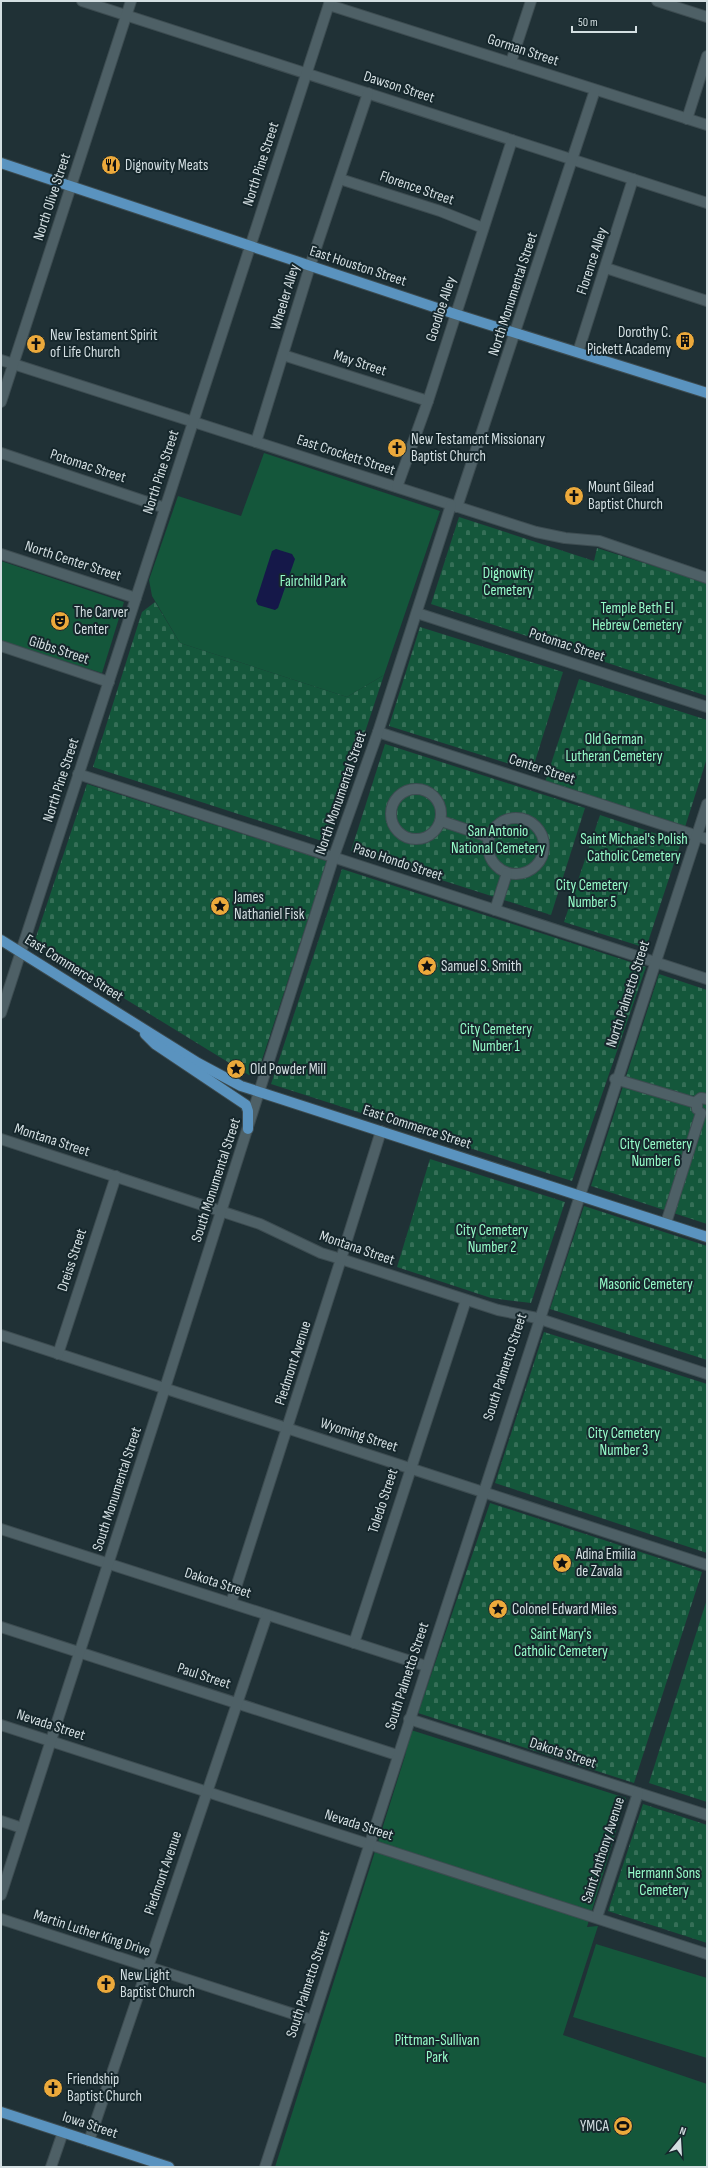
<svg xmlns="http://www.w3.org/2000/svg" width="708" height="2168" font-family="'Sofia Sans Condensed',sans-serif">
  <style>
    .green { fill: #14573b }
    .cemetery { fill: url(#cemetery-stones) }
    .water { fill: #151849 }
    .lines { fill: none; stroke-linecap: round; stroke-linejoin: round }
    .minor-casing { stroke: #3d4c51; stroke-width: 12 }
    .major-casing { stroke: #3d4c51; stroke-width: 12 }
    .minor { stroke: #4e6066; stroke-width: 10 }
    .major { stroke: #5a93bf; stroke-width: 10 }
    .labels { text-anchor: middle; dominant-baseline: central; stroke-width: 4; stroke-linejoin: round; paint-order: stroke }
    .street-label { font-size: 15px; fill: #d4dfe2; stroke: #16272c }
    .poi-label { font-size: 15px; fill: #d4dfe2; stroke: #16272c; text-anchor: start }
    .park-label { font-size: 15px; fill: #96fcc9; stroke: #16272c }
  </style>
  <defs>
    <pattern id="cemetery-stones" width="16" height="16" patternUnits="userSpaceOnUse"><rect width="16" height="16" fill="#14573b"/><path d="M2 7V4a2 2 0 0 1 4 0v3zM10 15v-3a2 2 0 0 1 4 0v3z" fill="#356f57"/></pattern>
  </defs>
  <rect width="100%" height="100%" fill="#203136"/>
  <!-- green -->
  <g class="green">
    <path d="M 264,453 L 440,511 L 384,675 L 347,697 L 180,643 L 152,596 L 149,580 L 178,496 L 241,516 Z"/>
    <path d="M 1,561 L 124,602 L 102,673 L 1,641 Z"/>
    <path d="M 411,1730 L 626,1798 L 587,1927 L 598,1926 L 563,2035 L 707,2084 L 707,2167 L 275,2167 L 378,1842 L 405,1756 Z"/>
    <path d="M 596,1944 L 707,1978 L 707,2058 L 573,2017 Z"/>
  </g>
  <!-- cemetery -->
  <g class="cemetery">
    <path d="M 459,517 L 594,561 L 597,548 L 707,583 L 707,696 L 431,604 Z"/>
    <path d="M 155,602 L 180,643 L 347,697 L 384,675 L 328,843 L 93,767 L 142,612 Z"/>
    <path d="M 420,627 L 563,672 L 532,771 L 389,726 Z"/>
    <path d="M 579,679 L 707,720 L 707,758 L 685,827 L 545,782 Z"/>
    <path d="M 385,744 L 585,808 L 551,915 L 351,851 Z"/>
    <path d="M 87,784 L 327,861 L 259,1069 L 249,1075 L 34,943 Z"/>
    <path d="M 600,815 L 681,842 L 646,948 L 564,922 Z"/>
    <path d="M 342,869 L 646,967 L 572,1181 L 271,1084 Z"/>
    <path d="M 659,974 L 707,990 L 707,1224 L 591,1186 Z"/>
    <path d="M 430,1159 L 565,1202 L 531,1303 L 491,1298 L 397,1267 Z"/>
    <path d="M 584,1206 L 707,1246 L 707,1360 L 550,1309 Z"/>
    <path d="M 544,1332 L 707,1384 L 707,1553 L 495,1483 Z"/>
    <path d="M 490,1503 L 702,1572 L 634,1783 L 418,1713 Z"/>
    <path d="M 707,1599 L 707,1802 L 649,1783 Z"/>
    <path d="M 643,1804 L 707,1825 L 707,1943 L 608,1911 Z"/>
  </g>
  <!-- water -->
  <path class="water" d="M 276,549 L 292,554 L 295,559 L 278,608 L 275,610 L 258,605 L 256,601 L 272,551 Z"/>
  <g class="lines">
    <!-- minor casing -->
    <g class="minor-casing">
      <g id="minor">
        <path d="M 82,1 L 707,203"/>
        <path d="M 657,1 L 707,17"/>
        <path d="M 329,5 L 707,125"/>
        <path d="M 511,62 L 531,1"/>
        <path d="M 687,119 L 707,56"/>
        <path d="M 340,179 L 440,211 L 483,228"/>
        <path d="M 606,268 L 707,301"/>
        <path d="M 578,352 L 633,179"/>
        <path d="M 283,355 L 428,401"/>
        <path d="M 1,360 L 536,532 L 565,538 L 599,541 L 707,578"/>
        <path d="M 1,402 L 131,1"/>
        <path d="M 256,442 L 310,266 L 368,93"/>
        <path d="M 1,453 L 165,508"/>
        <path d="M 397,487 L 428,401 L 512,140"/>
        <path d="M 457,507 L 595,90"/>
        <path d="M 1,554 L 136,598"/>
        <path d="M 417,613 L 707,707"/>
        <path d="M 1,646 L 109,682"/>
        <path d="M 378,732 L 707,839"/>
        <path d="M 78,774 L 707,979"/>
        <circle cx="416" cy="814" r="25"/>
        <circle cx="516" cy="846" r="28"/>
        <path d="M 441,821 L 489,837"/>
        <path d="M 495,910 L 507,873"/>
        <path d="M 1,1013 L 330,1"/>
        <path d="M 615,1079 L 696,1103"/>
        <path d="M 697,1109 L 697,1101 L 701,1098 L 707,1099"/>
        <path d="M 1,1139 L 260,1224 L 321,1253 L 341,1259 L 498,1310 L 537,1318 L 707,1374"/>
        <path d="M 666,1223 L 701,1113"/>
        <path d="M 1,1335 L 707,1565"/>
        <path d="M 58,1354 L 116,1176"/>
        <path d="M 1,1529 L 426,1666"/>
        <path d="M 231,1603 L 341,1259 L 381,1131"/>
        <path d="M 1,1627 L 397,1755"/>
        <path d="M 354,1643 L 466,1300"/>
        <path d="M 409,1719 L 707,1815"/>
        <path d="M 1,1725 L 707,1954"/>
        <path d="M 1,1821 L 22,1828"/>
        <path d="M 1,1895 L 165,1388 L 334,856 L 378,732 L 451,505"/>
        <path d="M 597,1917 L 638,1793"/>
        <path d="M 1,1919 L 312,2020"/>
        <path d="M 89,2141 L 267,1615"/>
        <path d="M 51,2167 L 63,2132"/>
        <path d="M 265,2167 C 411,1712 556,1257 707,804"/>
      </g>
    </g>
    <!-- major casing -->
    <g class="major-casing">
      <g id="major">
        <path d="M 1,163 L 455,314 L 707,393"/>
        <path d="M 1,940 L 198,1063 L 241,1086 L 707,1237"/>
        <path d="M 145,1034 L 155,1044 L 246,1105 L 248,1111 L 248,1129"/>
        <path d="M 1,2112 L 169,2167"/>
      </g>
    </g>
    <!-- minor -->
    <use href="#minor" class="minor"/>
    <!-- major -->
    <use href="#major" class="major"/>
  </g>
  <!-- icons -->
  <defs>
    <g id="restaurant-disc" transform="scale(1)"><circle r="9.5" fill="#eca93b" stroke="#16272c"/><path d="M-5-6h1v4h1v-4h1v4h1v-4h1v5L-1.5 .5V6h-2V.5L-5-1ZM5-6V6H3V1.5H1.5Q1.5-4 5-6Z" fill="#111"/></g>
    <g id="building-disc" transform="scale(1)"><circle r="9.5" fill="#eca93b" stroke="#16272c"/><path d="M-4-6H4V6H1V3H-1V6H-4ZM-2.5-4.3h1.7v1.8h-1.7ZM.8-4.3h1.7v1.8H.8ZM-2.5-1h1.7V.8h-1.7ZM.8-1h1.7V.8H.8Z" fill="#111"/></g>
    <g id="church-disc" transform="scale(1)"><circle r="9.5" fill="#eca93b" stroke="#16272c"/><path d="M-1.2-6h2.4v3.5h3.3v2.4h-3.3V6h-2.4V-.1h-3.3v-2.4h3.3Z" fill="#111"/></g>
    <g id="theatre-disc" transform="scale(1)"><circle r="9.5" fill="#eca93b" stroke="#16272c"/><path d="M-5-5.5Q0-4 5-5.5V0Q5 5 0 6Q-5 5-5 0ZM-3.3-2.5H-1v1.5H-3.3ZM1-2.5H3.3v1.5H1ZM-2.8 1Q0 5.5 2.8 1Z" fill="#111"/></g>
    <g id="sight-disc" transform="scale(1)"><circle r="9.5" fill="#eca93b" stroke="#16272c"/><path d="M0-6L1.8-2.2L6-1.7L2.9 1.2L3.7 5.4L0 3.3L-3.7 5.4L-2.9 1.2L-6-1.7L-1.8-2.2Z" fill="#111"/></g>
    <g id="stadium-disc" transform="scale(1)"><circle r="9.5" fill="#eca93b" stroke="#16272c"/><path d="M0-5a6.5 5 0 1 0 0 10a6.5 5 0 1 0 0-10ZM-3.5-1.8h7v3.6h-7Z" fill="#111"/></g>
  </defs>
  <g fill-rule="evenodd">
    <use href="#restaurant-disc" x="111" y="165"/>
    <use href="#building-disc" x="685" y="341"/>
    <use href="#church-disc" x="36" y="344"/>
    <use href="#church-disc" x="397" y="448"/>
    <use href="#church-disc" x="574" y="496"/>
    <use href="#theatre-disc" x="60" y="621"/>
    <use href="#sight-disc" x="220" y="906"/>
    <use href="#sight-disc" x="427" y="966"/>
    <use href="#sight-disc" x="236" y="1069"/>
    <use href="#sight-disc" x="562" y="1563"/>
    <use href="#sight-disc" x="498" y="1609"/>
    <use href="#church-disc" x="106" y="1984"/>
    <use href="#church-disc" x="53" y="2088"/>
    <use href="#stadium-disc" x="623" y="2126"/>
  </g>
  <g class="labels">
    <!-- street labels -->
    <g class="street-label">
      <text transform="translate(523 50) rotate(18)">Gorman Street</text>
      <text transform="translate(399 87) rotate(18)">Dawson Street</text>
      <text transform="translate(261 164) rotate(-72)">North Pine Street</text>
      <text transform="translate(417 188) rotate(19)">Florence Street</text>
      <text transform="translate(52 197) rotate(-72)">North Olive Street</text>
      <text transform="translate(592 261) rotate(-72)">Florence Alley</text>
      <text transform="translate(358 266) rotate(18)">East Houston Street</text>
      <text transform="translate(513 294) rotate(-72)">North Monumental Street</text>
      <text transform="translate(285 297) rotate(-73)">Wheeler Alley</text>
      <text transform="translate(441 309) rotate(-72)">Goodloe Alley</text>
      <text transform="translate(360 363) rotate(18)">May Street</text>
      <text transform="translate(346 455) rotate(18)">East Crockett Street</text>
      <text transform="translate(88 466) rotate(18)">Potomac Street</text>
      <text transform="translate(161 472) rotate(-72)">North Pine Street</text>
      <text transform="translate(73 561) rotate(18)">North Center Street</text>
      <text transform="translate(567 645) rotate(18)">Potomac Street</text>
      <text transform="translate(59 650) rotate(18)">Gibbs Street</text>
      <text transform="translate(542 769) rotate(18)">Center Street</text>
      <text transform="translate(61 780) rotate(-72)">North Pine Street</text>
      <text transform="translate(341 793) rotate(-71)">North Monumental Street</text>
      <text transform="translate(398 862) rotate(18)">Paso Hondo Street</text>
      <text transform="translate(74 968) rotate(32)">East Commerce Street</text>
      <text transform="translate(628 994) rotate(-72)">North Palmetto Street</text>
      <text transform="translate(417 1127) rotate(18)">East Commerce Street</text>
      <text transform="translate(52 1140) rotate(18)">Montana Street</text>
      <text transform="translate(216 1180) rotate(-72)">South Monumental Street</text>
      <text transform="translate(357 1248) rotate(19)">Montana Street</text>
      <text transform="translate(72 1260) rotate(-72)">Dreiss Street</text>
      <text transform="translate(293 1363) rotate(-72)">Piedmont Avenue</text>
      <text transform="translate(505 1367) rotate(-72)">South Palmetto Street</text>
      <text transform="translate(359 1435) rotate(18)">Wyoming Street</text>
      <text transform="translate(117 1489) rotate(-72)">South Monumental Street</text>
      <text transform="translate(383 1501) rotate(-72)">Toledo Street</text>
      <text transform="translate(218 1583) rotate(18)">Dakota Street</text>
      <text transform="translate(204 1676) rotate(18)">Paul Street</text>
      <text transform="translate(407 1676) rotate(-72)">South Palmetto Street</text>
      <text transform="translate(51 1725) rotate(18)">Nevada Street</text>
      <text transform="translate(563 1753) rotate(18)">Dakota Street</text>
      <text transform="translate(359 1825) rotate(18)">Nevada Street</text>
      <text transform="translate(603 1850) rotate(-72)">Saint Anthony Avenue</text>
      <text transform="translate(163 1873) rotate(-71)">Piedmont Avenue</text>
      <text transform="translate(92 1933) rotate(18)">Martin Luther King Drive</text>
      <text transform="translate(308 1984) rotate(-72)">South Palmetto Street</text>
      <text transform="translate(90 2125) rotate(18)">Iowa Street</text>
    </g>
    <!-- poi labels -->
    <g class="poi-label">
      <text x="125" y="165">Dignowity Meats</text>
      <text x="671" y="332" text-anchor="end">Dorothy C.<tspan x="671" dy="17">Pickett Academy</tspan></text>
      <text x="50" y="335">New Testament Spirit<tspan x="50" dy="17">of Life Church</tspan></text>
      <text x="411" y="439">New Testament Missionary<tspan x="411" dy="17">Baptist Church</tspan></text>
      <text x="588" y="487">Mount Gilead<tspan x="588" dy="17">Baptist Church</tspan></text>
      <text x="74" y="612">The Carver<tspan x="74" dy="17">Center</tspan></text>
      <text x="234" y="897">James<tspan x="234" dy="17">Nathaniel Fisk</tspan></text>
      <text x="441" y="966">Samuel S. Smith</text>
      <text x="250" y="1069">Old Powder Mill</text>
      <text x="576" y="1554">Adina Emilia<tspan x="576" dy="17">de Zavala</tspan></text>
      <text x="512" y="1609">Colonel Edward Miles</text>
      <text x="120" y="1975">New Light<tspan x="120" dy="17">Baptist Church</tspan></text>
      <text x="67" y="2079">Friendship<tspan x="67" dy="17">Baptist Church</tspan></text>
      <text x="609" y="2126" text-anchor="end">YMCA</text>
    </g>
    <!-- park labels -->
    <g class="park-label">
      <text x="508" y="573">Dignowity<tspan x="508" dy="17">Cemetery</tspan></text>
      <text x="313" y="581">Fairchild Park</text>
      <text x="637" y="608">Temple Beth El<tspan x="637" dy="17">Hebrew Cemetery</tspan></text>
      <text x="614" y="739">Old German<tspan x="614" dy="17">Lutheran Cemetery</tspan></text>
      <text x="498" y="831">San Antonio<tspan x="498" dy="17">National Cemetery</tspan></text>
      <text x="634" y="839">Saint Michael's Polish<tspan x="634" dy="17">Catholic Cemetery</tspan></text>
      <text x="592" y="885">City Cemetery<tspan x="592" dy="17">Number 5</tspan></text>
      <text x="496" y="1029">City Cemetery<tspan x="496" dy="17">Number 1</tspan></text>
      <text x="656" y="1144">City Cemetery<tspan x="656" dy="17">Number 6</tspan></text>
      <text x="492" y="1230">City Cemetery<tspan x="492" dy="17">Number 2</tspan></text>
      <text x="646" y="1284">Masonic Cemetery</text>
      <text x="624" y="1433">City Cemetery<tspan x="624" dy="17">Number 3</tspan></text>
      <text x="561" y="1634">Saint Mary's<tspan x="561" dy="17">Catholic Cemetery</tspan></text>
      <text x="664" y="1873">Hermann Sons<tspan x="664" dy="17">Cemetery</tspan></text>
      <text x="437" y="2040">Pittman-Sullivan<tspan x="437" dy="17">Park</tspan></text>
    </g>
  </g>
  <!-- border -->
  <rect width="708" height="2168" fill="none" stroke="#d4dfe2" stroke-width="4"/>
  <!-- north arrow -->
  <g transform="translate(680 2140) rotate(18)" stroke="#16272c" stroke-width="3" paint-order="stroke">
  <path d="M0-3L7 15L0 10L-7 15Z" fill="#d4dfe2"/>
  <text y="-6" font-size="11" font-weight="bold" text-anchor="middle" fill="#d4dfe2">N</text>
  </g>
  <!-- scale -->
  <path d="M572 26v6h64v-6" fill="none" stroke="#d4dfe2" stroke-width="2"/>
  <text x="578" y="26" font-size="12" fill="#d4dfe2" stroke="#16272c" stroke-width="3" paint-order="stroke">50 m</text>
</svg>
